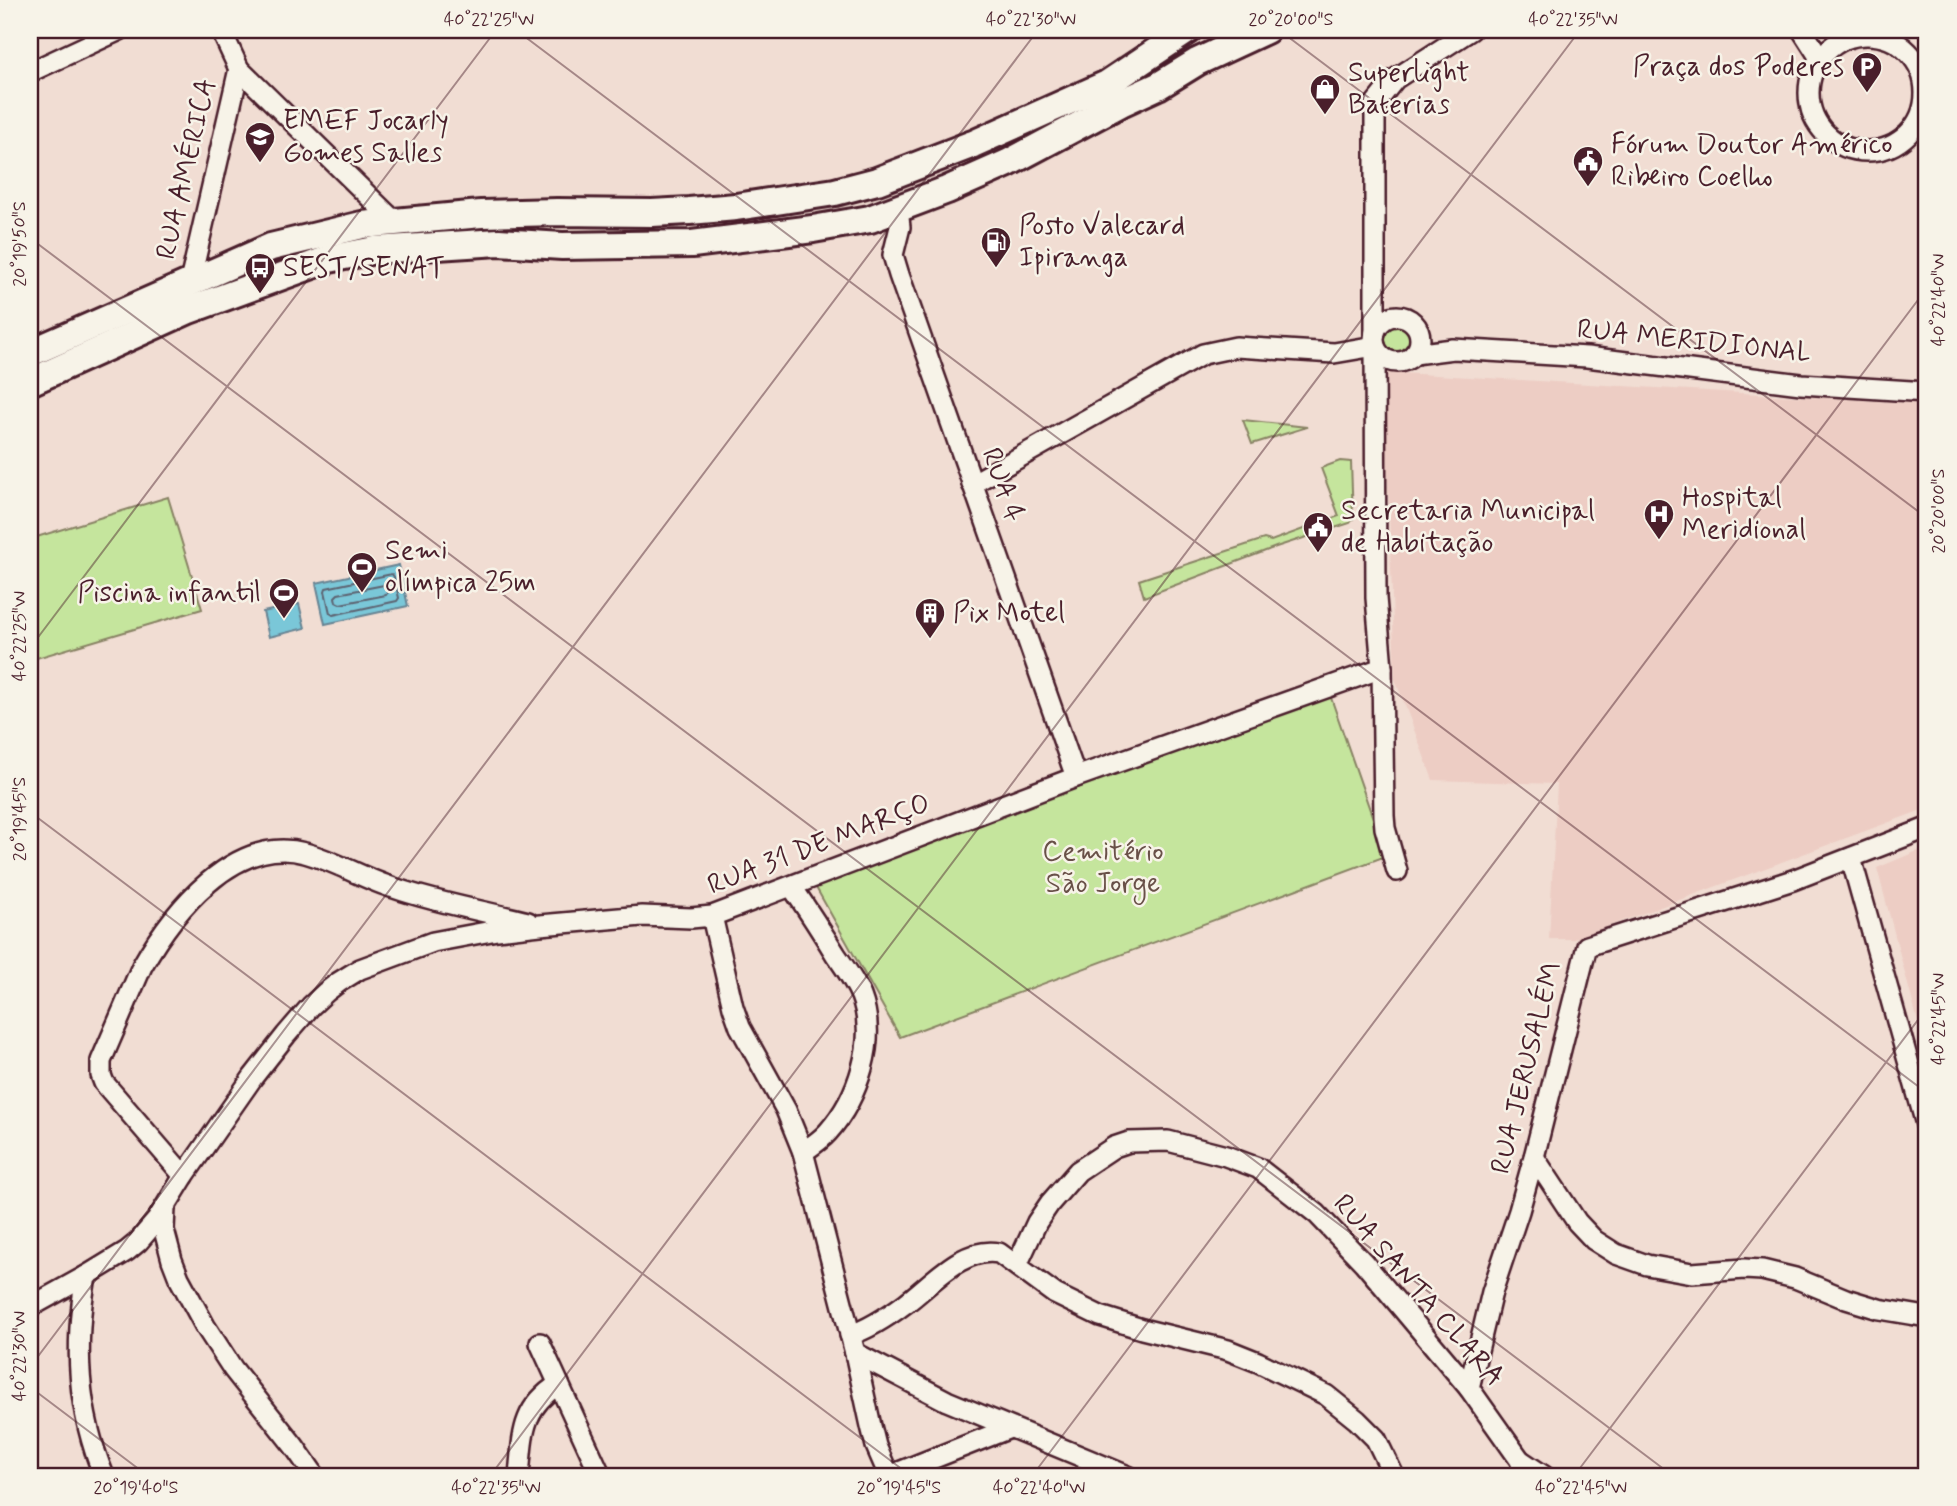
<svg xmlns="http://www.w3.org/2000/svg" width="1957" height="1506" font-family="Mynerve,sans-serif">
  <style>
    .built { fill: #edcdc4 }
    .green { fill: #c5e59d; stroke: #888264; stroke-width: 2 }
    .water { fill: #7ac7d8; stroke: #678493; stroke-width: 2 }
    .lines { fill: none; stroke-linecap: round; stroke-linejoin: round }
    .shore { stroke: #5d6270; stroke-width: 2 }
    .street-casing { stroke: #4a1f2b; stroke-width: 24 }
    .secondary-casing { stroke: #4a1f2b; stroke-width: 32 }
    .street { stroke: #f7f3e8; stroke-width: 19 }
    .secondary { stroke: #f7f3e8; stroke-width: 26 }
    .ticks { fill: none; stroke: #4a1f2b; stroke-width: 2; stroke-opacity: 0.45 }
    .labels { text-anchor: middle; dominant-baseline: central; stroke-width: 5; stroke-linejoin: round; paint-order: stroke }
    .poi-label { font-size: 28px; fill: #4a1f2b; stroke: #f7f3e8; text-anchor: start }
    .street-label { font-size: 28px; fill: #4a1f2b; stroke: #f7f3e8 }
    .park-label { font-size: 28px; fill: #695048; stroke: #f7f3e8 }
    .neatline { fill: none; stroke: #4a1f2b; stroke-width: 2.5 }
    .ticks-label { font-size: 18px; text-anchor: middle; fill: #4a1f2b }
  </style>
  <rect width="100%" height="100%" fill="#f1ddd3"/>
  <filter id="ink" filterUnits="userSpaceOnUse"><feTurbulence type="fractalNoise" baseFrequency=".0143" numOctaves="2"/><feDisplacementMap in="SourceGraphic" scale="14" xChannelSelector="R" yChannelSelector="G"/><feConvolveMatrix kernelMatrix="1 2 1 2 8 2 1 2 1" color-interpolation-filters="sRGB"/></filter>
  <g filter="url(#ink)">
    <!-- built -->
    <g class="built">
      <path d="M 1384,372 L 1927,404 L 1927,724 L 1922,810 L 1574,939 L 1549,939 L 1557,784 L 1433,780 L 1395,679 Z"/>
      <path d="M 1927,847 L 1927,1056 L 1877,868 Z"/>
    </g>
    <!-- green -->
    <g class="green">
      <circle cx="1397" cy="339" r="22"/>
      <path d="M 1243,420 L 1307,427 L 1252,444 Z"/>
      <path d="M 1340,461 L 1351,462 L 1353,519 L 1350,523 L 1276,547 L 1144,597 L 1139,580 L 1264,539 L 1271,541 L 1339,516 L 1321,468 Z"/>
      <path d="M 168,497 L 202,609 L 30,660 L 30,539 Z"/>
      <path d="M 1329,692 L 1386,856 L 900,1037 L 814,884 Z"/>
    </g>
    <!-- water -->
    <g class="water">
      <path d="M 399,565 L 408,606 L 325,624 L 316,583 Z"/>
      <path d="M 299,604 L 305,628 L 269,637 L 263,612 Z"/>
    </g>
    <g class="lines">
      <!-- shore -->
      <g class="shore">
        <path d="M 392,574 L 394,577 L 399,598 L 397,601 L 333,615 L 330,613 L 325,591 L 326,588 Z"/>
        <path d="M 384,585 L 388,587 L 388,592 L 386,595 L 340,604 L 336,602 L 335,597 L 338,594 Z"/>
      </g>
      <!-- street casing -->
      <g class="street-casing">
        <g id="street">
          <path d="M 221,30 L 239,69 L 394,221"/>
          <path d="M 1802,30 L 1820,58"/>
          <circle cx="1867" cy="93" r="58"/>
          <path d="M 30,72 L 120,30"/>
          <path d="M 898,209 L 900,227 L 893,255 L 899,275 L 1076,777"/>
          <path d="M 190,282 L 239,69"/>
          <circle cx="1397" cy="339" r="23"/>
          <path d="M 1375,333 L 1375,104 L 1395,79 L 1471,30"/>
          <path d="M 1414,354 L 1453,349 L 1587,357 L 1801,384 L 1927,392"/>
          <path d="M 972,484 L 1203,354 L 1236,347 L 1334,353 L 1375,346 L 1376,598 L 1382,668 L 1384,816 L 1385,828 L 1397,871"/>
          <path d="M 1851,858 L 1927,1128"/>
          <path d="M 792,887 C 807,909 822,932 836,955 C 845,968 855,981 861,996 C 878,1040 858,1098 828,1132 C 821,1140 812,1146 803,1152"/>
          <path d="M 712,916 L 733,1007 L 740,1027 L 786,1110 L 803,1152 L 855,1353 L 871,1426 L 876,1446 L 889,1476"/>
          <path d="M 1534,1157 L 1577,1222 L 1594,1240 L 1616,1254 L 1647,1265 L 1692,1273 L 1744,1269 L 1762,1270 L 1795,1278 L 1846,1299 L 1879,1309 L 1927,1317"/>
          <path d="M 184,1176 L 104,1083 L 101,1075 L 101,1061 L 142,966 C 172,913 234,834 305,853 C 336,861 364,879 394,888 C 437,903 484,911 528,922"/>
          <path d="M 165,1208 L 164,1230 L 172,1260 L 179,1278 L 205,1326 L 233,1369 L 294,1446 L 315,1476"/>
          <path d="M 1017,1265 L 1037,1222 L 1050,1203 L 1078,1171 L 1114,1147 L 1129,1142 L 1168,1141 L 1226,1156 L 1258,1168 L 1317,1214 L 1364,1263 L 1469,1388 L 1520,1460 L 1522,1467 L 1521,1476"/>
          <path d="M 86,1276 C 74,1346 77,1410 104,1476"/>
          <path d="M 30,1307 L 86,1276 L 127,1251 L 138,1242 L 157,1220 L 184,1176 L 253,1077 L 286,1035 L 311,1006 L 326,992 L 339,982 L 360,969 L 433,942 L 497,930 L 540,925 L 642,916 L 691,918 L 712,916 L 1076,777 L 1382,668"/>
          <path d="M 850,1335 C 869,1329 890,1315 906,1303 C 932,1284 963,1246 999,1253 L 1055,1294 L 1100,1316 L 1142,1329 L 1228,1350 L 1258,1362 L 1326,1395 L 1357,1420 L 1376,1439 L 1394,1476"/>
          <path d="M 540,1343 L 601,1476"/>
          <path d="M 855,1353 L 947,1401 L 1128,1476"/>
          <path d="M 1469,1388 L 1492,1292 L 1519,1211 L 1534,1157 L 1587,946 L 1793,880 L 1927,828"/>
          <path d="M 1520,1460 L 1544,1476"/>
          <path d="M 519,1476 C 523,1435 521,1408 559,1384"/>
          <path d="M 889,1476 L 1010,1428"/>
        </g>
      </g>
      <!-- secondary casing -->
      <g class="secondary-casing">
        <g id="secondary">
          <path d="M 30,353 L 271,247 L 362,225 L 481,214 L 557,212 L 652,213 L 689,211 L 736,207 L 835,192 L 877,181 L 973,144 L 1107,84 L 1188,30"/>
          <path d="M 30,382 L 189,310 L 329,259 L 375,250 L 499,242 L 562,246 L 692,244 L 813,229 L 870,219 L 947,190 L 1008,163 L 1121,103 L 1158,86 L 1197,62 L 1266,30"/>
        </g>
      </g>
      <!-- street -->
      <use href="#street" class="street"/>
      <!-- secondary -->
      <use href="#secondary" class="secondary"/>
    </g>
  </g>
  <!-- ticks -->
  <path class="ticks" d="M 516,30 L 1927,1093M 1279,30 L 1927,518M 30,238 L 1673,1476M 30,648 L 496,30M 30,812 L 911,1476M 30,1367 L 1038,30M 30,1387 L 148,1476M 490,1476 L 1580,30M 1032,1476 L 1927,288M 1574,1476 L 1927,1008"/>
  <!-- icons -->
  <defs>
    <g id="parking-pin" transform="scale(1.575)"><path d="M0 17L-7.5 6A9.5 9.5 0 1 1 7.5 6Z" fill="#4a1f2b" stroke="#f7f3e8"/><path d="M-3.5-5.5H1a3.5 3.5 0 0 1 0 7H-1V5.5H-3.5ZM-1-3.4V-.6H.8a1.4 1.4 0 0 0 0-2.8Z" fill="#fff"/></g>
    <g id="shop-pin" transform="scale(1.575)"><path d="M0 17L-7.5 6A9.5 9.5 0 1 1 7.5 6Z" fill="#4a1f2b" stroke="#f7f3e8"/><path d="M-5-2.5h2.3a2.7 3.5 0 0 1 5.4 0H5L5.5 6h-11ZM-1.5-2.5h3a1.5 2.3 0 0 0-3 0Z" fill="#fff"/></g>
    <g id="school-pin" transform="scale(1.575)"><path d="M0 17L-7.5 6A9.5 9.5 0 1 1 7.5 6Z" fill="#4a1f2b" stroke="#f7f3e8"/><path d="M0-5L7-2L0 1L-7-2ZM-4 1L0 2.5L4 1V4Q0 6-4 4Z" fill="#fff"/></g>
    <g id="civic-pin" transform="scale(1.575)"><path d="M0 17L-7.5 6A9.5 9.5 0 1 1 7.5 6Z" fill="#4a1f2b" stroke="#f7f3e8"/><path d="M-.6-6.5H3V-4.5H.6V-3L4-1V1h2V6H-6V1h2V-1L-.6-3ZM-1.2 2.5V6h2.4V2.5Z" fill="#fff"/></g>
    <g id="fuel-pin" transform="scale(1.575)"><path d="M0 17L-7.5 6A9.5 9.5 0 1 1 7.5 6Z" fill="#4a1f2b" stroke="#f7f3e8"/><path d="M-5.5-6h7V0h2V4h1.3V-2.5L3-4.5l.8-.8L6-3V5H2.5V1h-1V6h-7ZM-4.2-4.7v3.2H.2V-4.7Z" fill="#fff"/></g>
    <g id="bus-pin" transform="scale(1.575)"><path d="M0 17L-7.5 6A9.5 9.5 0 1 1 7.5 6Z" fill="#4a1f2b" stroke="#f7f3e8"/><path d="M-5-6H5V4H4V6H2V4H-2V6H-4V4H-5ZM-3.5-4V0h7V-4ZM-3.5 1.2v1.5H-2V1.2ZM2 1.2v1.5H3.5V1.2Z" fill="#fff"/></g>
    <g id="hospital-pin" transform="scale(1.575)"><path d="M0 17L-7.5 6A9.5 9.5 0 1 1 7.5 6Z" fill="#4a1f2b" stroke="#f7f3e8"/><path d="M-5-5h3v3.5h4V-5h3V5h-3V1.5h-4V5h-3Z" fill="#fff"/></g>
    <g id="stadium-pin" transform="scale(1.575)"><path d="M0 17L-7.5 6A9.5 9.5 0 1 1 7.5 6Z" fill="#4a1f2b" stroke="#f7f3e8"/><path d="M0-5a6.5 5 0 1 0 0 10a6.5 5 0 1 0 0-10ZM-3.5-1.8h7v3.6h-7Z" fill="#fff"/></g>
    <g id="building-pin" transform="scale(1.575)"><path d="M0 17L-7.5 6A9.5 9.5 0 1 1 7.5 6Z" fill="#4a1f2b" stroke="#f7f3e8"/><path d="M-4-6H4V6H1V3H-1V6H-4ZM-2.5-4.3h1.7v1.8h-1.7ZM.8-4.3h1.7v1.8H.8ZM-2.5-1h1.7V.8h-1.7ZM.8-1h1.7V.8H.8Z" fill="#fff"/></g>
  </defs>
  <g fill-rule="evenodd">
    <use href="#parking-pin" x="1867" y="67"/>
    <use href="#shop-pin" x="1325" y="89"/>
    <use href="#school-pin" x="260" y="137"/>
    <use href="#civic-pin" x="1588" y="161"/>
    <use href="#fuel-pin" x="996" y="242"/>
    <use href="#bus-pin" x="260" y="268"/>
    <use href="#hospital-pin" x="1659" y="514"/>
    <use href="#civic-pin" x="1318" y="527"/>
    <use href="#stadium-pin" x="362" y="567"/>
    <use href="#stadium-pin" x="284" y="593"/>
    <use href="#building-pin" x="930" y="613"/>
  </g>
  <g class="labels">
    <!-- poi labels -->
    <g class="poi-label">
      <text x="1844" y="67" text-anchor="end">Praça dos Poderes</text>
      <text x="1348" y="73">Superlight<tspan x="1348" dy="32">Baterias</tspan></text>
      <text x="283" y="121">EMEF Jocarly<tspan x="283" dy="32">Gomes Salles</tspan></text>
      <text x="1611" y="145">Fórum Doutor Américo<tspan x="1611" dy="32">Ribeiro Coelho</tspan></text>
      <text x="1019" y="226">Posto Valecard<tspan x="1019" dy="32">Ipiranga</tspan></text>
      <text x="283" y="268">SEST/SENAT</text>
      <text x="1682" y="498">Hospital<tspan x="1682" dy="32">Meridional</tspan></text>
      <text x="1341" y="511">Secretaria Municipal<tspan x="1341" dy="32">de Habitação</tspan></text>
      <text x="385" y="551">Semi<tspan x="385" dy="32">olímpica 25m</tspan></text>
      <text x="261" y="593" text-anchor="end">Piscina infantil</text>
      <text x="953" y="613">Pix Motel</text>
    </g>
    <!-- street labels -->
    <g class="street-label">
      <text transform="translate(187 169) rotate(-77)">RUA AMÉRICA</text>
      <text transform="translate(1694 342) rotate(6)">RUA MERIDIONAL</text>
      <text transform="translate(1002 485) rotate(70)">RUA 4</text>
      <text transform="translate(819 845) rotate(-21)">RUA 31 DE MARÇO</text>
      <text transform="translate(1527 1068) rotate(-76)">RUA JERUSALÉM</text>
      <text transform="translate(1418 1291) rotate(49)">RUA SANTA CLARA</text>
    </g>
    <!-- park labels -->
    <g class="park-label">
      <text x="1103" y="852">Cemitério<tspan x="1103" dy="32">São Jorge</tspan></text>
    </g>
  </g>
  <!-- margin -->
  <rect width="1957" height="1506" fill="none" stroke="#f7f3e8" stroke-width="77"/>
  <rect x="38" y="38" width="1880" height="1430" class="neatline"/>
  <g class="ticks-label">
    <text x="489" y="25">40°22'25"W</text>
    <text x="1031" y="25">40°22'30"W</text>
    <text x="1291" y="25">20°20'00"S</text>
    <text x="1573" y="25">40°22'35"W</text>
    <text transform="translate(19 244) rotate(-90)" y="6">20°19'50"S</text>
    <text transform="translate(1938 300) rotate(-90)" y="6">40°22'40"W</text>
    <text transform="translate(1938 511) rotate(-90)" y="6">20°20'00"S</text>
    <text transform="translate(19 636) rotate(-90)" y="6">40°22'25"W</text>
    <text transform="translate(19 819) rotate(-90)" y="6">20°19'45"S</text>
    <text transform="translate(1938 1019) rotate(-90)" y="6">40°22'45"W</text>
    <text transform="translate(19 1356) rotate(-90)" y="6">40°22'30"W</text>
    <text x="136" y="1493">20°19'40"S</text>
    <text x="496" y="1493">40°22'35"W</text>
    <text x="899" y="1493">20°19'45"S</text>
    <text x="1039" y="1493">40°22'40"W</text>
    <text x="1581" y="1493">40°22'45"W</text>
  </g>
</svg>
